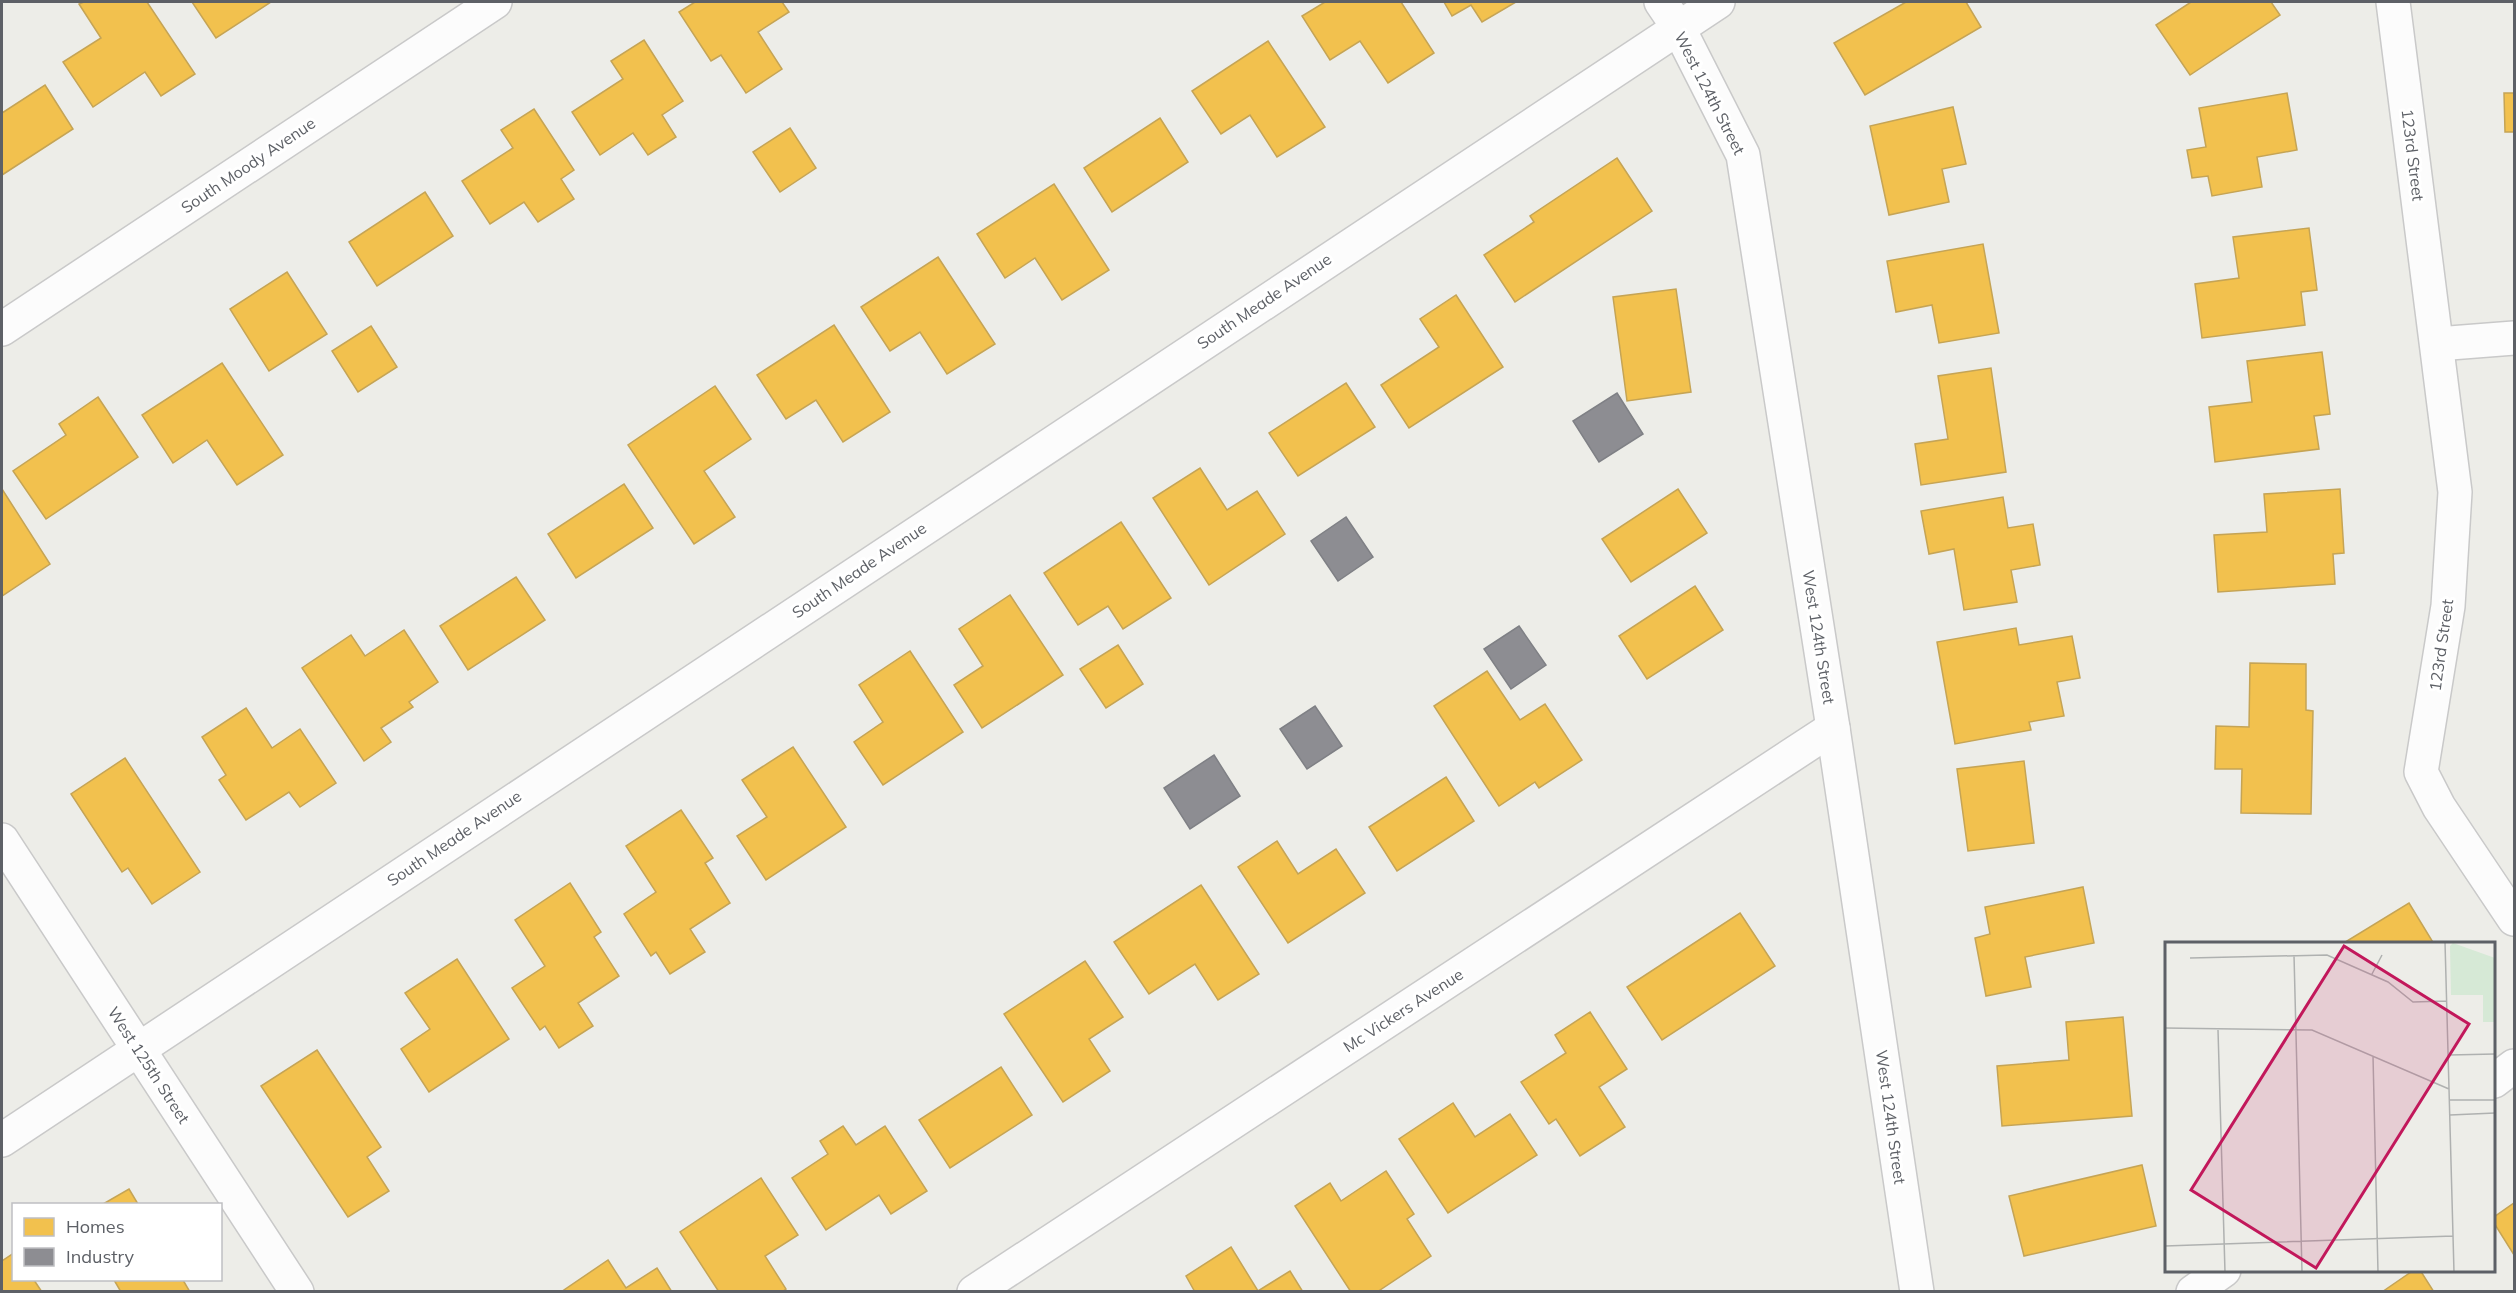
<svg xmlns="http://www.w3.org/2000/svg" width="2516" height="1293" font-family="Mulish,sans-serif">
  <style>
    .homes { fill: #f2c14e; stroke: #c5a455; stroke-width: 1.5 }
    .industry { fill: #8d8d92; stroke: #7f8085; stroke-width: 1.5 }
    .lines { fill: none; stroke-linecap: round; stroke-linejoin: round }
    .minor-casing { stroke: #c9c9c9; stroke-width: 36 }
    .minor { stroke: #fcfcfc; stroke-width: 33 }
    .labels { text-anchor: middle; dominant-baseline: central; stroke-width: 6; stroke-linejoin: round; paint-order: stroke }
    .street-label { font-size: 16px; fill: #5d6066; stroke: #fff }
    .inset-road { fill: none; stroke: #afb1b0; stroke-width: 1.5 }
    .view { fill: #c2185b; fill-opacity: 0.15; stroke: #c2185b; stroke-width: 3 }
    .inset-edge { fill: none; stroke: #5d6066; stroke-width: 3 }
  </style>
  <rect width="100%" height="100%" fill="#edede8"/>
  <!-- homes -->
  <g class="homes">
    <path d="M 84,2 L 147,2 L 195,74 L 161,96 L 145,72 L 93,107 L 63,62 L 101,38 L 79,4 Z"/>
    <path d="M 192,2 L 271,2 L 216,38 Z"/>
    <path d="M 695,2 L 782,2 L 789,12 L 758,32 L 782,69 L 746,93 L 721,55 L 711,61 L 679,12 Z"/>
    <path d="M 1325,2 L 1401,2 L 1434,53 L 1388,83 L 1360,41 L 1330,60 L 1302,16 Z"/>
    <path d="M 1444,2 L 1516,2 L 1482,22 L 1471,5 L 1452,16 Z"/>
    <path d="M 1906,2 L 1966,2 L 1981,27 L 1865,95 L 1834,43 Z"/>
    <path d="M 2191,2 L 2271,2 L 2280,15 L 2190,75 L 2156,25 Z"/>
    <path d="M 644,40 L 683,101 L 662,115 L 676,137 L 648,155 L 633,133 L 600,155 L 572,112 L 623,79 L 611,61 Z"/>
    <path d="M 1268,41 L 1325,127 L 1277,157 L 1250,115 L 1221,134 L 1192,91 Z"/>
    <path d="M 45,85 L 73,129 L 2,175 L 2,113 Z"/>
    <path d="M 2287,93 L 2297,150 L 2257,157 L 2262,187 L 2212,196 L 2208,176 L 2192,178 L 2187,150 L 2206,147 L 2199,108 Z"/>
    <path d="M 2504,93 L 2514,93 L 2514,132 L 2505,132 Z"/>
    <path d="M 1953,107 L 1966,164 L 1942,169 L 1949,202 L 1889,215 L 1870,126 Z"/>
    <path d="M 534,109 L 574,170 L 561,179 L 574,199 L 538,222 L 524,202 L 490,224 L 462,181 L 513,148 L 501,130 Z"/>
    <path d="M 1160,118 L 1188,162 L 1112,212 L 1084,168 Z"/>
    <path d="M 790,128 L 816,168 L 780,192 L 753,152 Z"/>
    <path d="M 1617,158 L 1652,211 L 1515,302 L 1484,255 L 1534,222 L 1530,216 Z"/>
    <path d="M 1054,184 L 1109,270 L 1062,300 L 1035,258 L 1005,278 L 977,234 Z"/>
    <path d="M 425,192 L 453,236 L 377,286 L 349,242 Z"/>
    <path d="M 2309,228 L 2317,290 L 2301,292 L 2305,325 L 2202,338 L 2195,284 L 2239,278 L 2233,237 Z"/>
    <path d="M 1983,244 L 1999,333 L 1939,343 L 1932,305 L 1896,312 L 1887,261 Z"/>
    <path d="M 938,257 L 995,344 L 947,374 L 920,332 L 890,351 L 861,307 Z"/>
    <path d="M 287,272 L 327,334 L 269,371 L 230,309 Z"/>
    <path d="M 1676,289 L 1691,392 L 1627,401 L 1613,297 Z"/>
    <path d="M 1456,295 L 1503,367 L 1409,428 L 1381,385 L 1439,347 L 1420,319 Z"/>
    <path d="M 834,325 L 890,412 L 843,442 L 816,400 L 786,419 L 757,375 Z"/>
    <path d="M 371,326 L 397,367 L 358,392 L 332,351 Z"/>
    <path d="M 2322,352 L 2330,414 L 2314,416 L 2319,449 L 2215,462 L 2209,407 L 2252,402 L 2247,361 Z"/>
    <path d="M 222,363 L 283,455 L 237,485 L 207,440 L 173,463 L 142,415 Z"/>
    <path d="M 1991,368 L 2006,472 L 1921,485 L 1915,444 L 1948,439 L 1938,376 Z"/>
    <path d="M 1346,383 L 1375,427 L 1298,476 L 1269,433 Z"/>
    <path d="M 715,386 L 751,439 L 704,471 L 735,517 L 694,544 L 628,445 Z"/>
    <path d="M 98,397 L 138,457 L 46,519 L 13,471 L 66,435 L 59,424 Z"/>
    <path d="M 1200,468 L 1227,510 L 1257,491 L 1285,534 L 1209,585 L 1153,498 Z"/>
    <path d="M 624,484 L 653,528 L 576,578 L 548,534 Z"/>
    <path d="M 2,489 L 50,564 L 2,596 Z"/>
    <path d="M 1678,489 L 1707,533 L 1631,582 L 1602,539 Z"/>
    <path d="M 2340,489 L 2344,553 L 2333,554 L 2335,584 L 2218,592 L 2214,535 L 2267,532 L 2264,494 Z"/>
    <path d="M 2003,497 L 2008,528 L 2033,524 L 2040,565 L 2011,570 L 2017,602 L 1964,610 L 1954,549 L 1929,554 L 1921,511 Z"/>
    <path d="M 1121,522 L 1171,598 L 1123,629 L 1108,606 L 1078,625 L 1044,573 Z"/>
    <path d="M 516,577 L 545,620 L 468,670 L 440,626 Z"/>
    <path d="M 1695,586 L 1723,630 L 1647,679 L 1619,636 Z"/>
    <path d="M 1010,595 L 1063,675 L 982,728 L 954,685 L 983,666 L 959,629 Z"/>
    <path d="M 2016,628 L 2019,645 L 2072,636 L 2080,678 L 2057,682 L 2064,716 L 2029,722 L 2031,730 L 1955,744 L 1937,642 Z"/>
    <path d="M 404,630 L 438,682 L 409,702 L 413,707 L 381,728 L 391,742 L 364,761 L 302,668 L 351,635 L 365,656 Z"/>
    <path d="M 1118,645 L 1143,684 L 1106,708 L 1080,669 Z"/>
    <path d="M 910,651 L 963,732 L 883,785 L 854,742 L 883,722 L 859,685 Z"/>
    <path d="M 2250,663 L 2306,664 L 2306,710 L 2313,711 L 2311,814 L 2241,813 L 2242,769 L 2215,769 L 2216,726 L 2249,727 Z"/>
    <path d="M 1487,671 L 1520,720 L 1545,704 L 1582,760 L 1539,788 L 1535,782 L 1499,806 L 1434,706 Z"/>
    <path d="M 246,708 L 272,748 L 300,729 L 336,783 L 300,807 L 289,792 L 246,820 L 219,780 L 226,775 L 202,737 Z"/>
    <path d="M 793,747 L 846,827 L 766,880 L 737,836 L 767,817 L 742,780 Z"/>
    <path d="M 125,758 L 200,872 L 152,904 L 128,868 L 122,872 L 71,794 Z"/>
    <path d="M 2024,761 L 2034,843 L 1968,851 L 1957,769 Z"/>
    <path d="M 1446,777 L 1474,821 L 1397,871 L 1369,827 Z"/>
    <path d="M 681,810 L 713,858 L 705,863 L 730,903 L 690,929 L 705,952 L 670,974 L 656,952 L 651,956 L 624,914 L 656,892 L 626,846 Z"/>
    <path d="M 1277,841 L 1298,874 L 1336,849 L 1365,893 L 1288,943 L 1238,867 Z"/>
    <path d="M 570,883 L 601,932 L 594,937 L 619,976 L 578,1003 L 593,1026 L 559,1048 L 545,1026 L 540,1030 L 512,988 L 545,966 L 515,920 Z"/>
    <path d="M 1201,885 L 1259,974 L 1218,1000 L 1195,964 L 1149,994 L 1114,942 Z"/>
    <path d="M 2083,887 L 2094,943 L 2025,957 L 2031,987 L 1986,996 L 1975,938 L 1990,934 L 1985,907 Z"/>
    <path d="M 2409,903 L 2434,944 L 2342,944 Z"/>
    <path d="M 1740,913 L 1775,966 L 1662,1040 L 1627,987 Z"/>
    <path d="M 457,959 L 509,1039 L 429,1092 L 401,1049 L 430,1029 L 405,993 Z"/>
    <path d="M 1085,961 L 1123,1017 L 1089,1039 L 1110,1071 L 1063,1102 L 1004,1014 Z"/>
    <path d="M 1590,1012 L 1627,1069 L 1599,1087 L 1625,1127 L 1580,1156 L 1556,1119 L 1549,1124 L 1521,1082 L 1566,1053 L 1555,1035 Z"/>
    <path d="M 2123,1017 L 2132,1116 L 2002,1126 L 1997,1066 L 2069,1060 L 2066,1022 Z"/>
    <path d="M 317,1050 L 381,1147 L 367,1157 L 389,1191 L 348,1217 L 261,1086 Z"/>
    <path d="M 1001,1067 L 1032,1115 L 950,1168 L 919,1120 Z"/>
    <path d="M 1453,1103 L 1475,1137 L 1510,1114 L 1537,1155 L 1448,1213 L 1399,1139 Z"/>
    <path d="M 843,1126 L 856,1145 L 885,1126 L 927,1191 L 891,1214 L 879,1195 L 826,1230 L 792,1178 L 828,1154 L 820,1141 Z"/>
    <path d="M 2142,1165 L 2156,1226 L 2024,1256 L 2009,1196 Z"/>
    <path d="M 1386,1171 L 1414,1214 L 1407,1219 L 1431,1256 L 1377,1292 L 1351,1292 L 1295,1206 L 1330,1183 L 1341,1201 Z"/>
    <path d="M 761,1178 L 798,1235 L 765,1256 L 786,1289 L 782,1292 L 719,1292 L 680,1232 Z"/>
    <path d="M 129,1189 L 138,1204 L 103,1204 Z"/>
    <path d="M 2514,1203 L 2514,1255 L 2494,1223 L 2494,1217 Z"/>
    <path d="M 1231,1247 L 1258,1291 L 1290,1271 L 1303,1292 L 1195,1292 L 1186,1276 Z"/>
    <path d="M 14,1253 L 14,1280 L 34,1280 L 42,1292 L 2,1292 L 2,1261 Z"/>
    <path d="M 608,1260 L 626,1288 L 657,1268 L 672,1292 L 561,1292 Z"/>
    <path d="M 2414,1270 L 2420,1270 L 2434,1292 L 2382,1292 Z"/>
    <path d="M 114,1280 L 183,1280 L 190,1292 L 121,1292 Z"/>
  </g>
  <!-- industry -->
  <g class="industry">
    <path d="M 1617,393 L 1643,434 L 1599,462 L 1573,421 Z"/>
    <path d="M 1346,517 L 1373,557 L 1338,581 L 1311,541 Z"/>
    <path d="M 1519,626 L 1546,665 L 1511,689 L 1484,649 Z"/>
    <path d="M 1315,706 L 1342,746 L 1307,769 L 1280,729 Z"/>
    <path d="M 1214,755 L 1240,796 L 1190,829 L 1164,788 Z"/>
  </g>
  <g class="lines">
    <!-- minor casing -->
    <g class="minor-casing">
      <g id="minor">
        <path d="M 1661,2 L 1678,27 L 1743,155 L 1833,728 L 1917,1292"/>
        <path d="M 2393,2 L 2455,492 L 2448,606 L 2421,772 L 2439,807 L 2514,919"/>
        <path d="M 2,329 L 495,2"/>
        <path d="M 2437,344 L 2514,338"/>
        <path d="M 2,840 L 297,1292"/>
        <path d="M 2494,1081 L 2514,1066"/>
        <path d="M 2,1140 L 1718,2"/>
        <path d="M 974,1292 L 1833,728"/>
        <path d="M 2193,1292 L 2224,1270"/>
      </g>
    </g>
    <!-- minor -->
    <use href="#minor" class="minor"/>
  </g>
  <g class="labels">
    <!-- street labels -->
    <g class="street-label">
      <text transform="translate(1710 93) rotate(63)">West 124th Street</text>
      <text transform="translate(2413 155) rotate(83)">123rd Street</text>
      <text transform="translate(248 165) rotate(-34)">South Moody Avenue</text>
      <text transform="translate(1264 301) rotate(-34)">South Meade Avenue</text>
      <text transform="translate(859 570) rotate(-34)">South Meade Avenue</text>
      <text transform="translate(1819 637) rotate(81)">West 124th Street</text>
      <text transform="translate(2441 645) rotate(-82)">123rd Street</text>
      <text transform="translate(454 838) rotate(-34)">South Meade Avenue</text>
      <text transform="translate(1403 1010) rotate(-33)">Mc Vickers Avenue</text>
      <text transform="translate(149 1065) rotate(57)">West 125th Street</text>
      <text transform="translate(1891 1117) rotate(82)">West 124th Street</text>
    </g>
  </g>
  <!-- overview -->
  <g transform="translate(2165 942)">
    <rect width="330" height="330" fill="#edede8"/>
    <path d="M 288,1 L 330,16 L 330,80 L 318,80 L 318,53 L 286,53 L 285,4 Z" fill="#d6e9d6"/>
    <path class="inset-road" d="M 280,0 L 289,330M 129,13 L 137,330M 25,16 L 162,13 L 223,40 L 248,60 L 281,59M 207,32 L 217,13M 0,86 L 147,88 L 284,147M 53,88 L 60,330M 284,113 L 330,112M 208,114 L 213,330M 284,158 L 330,158 L 330,163M 285,173 L 330,171M 0,304 L 288,294"/>
    <path class="view" d="M 179,4 L 304,82 L 151,326 L 26,248 Z"/>
    <rect width="330" height="330" class="inset-edge"/>
  </g>
  <!-- border -->
  <rect width="2516" height="1293" fill="none" stroke="#5d6066" stroke-width="6"/>
  <!-- legend -->
  <rect x="12" y="1203" width="210" height="78" fill="#ffffff" stroke="#bebfc2" stroke-width="1.5"/>
  <rect x="24" y="1218" width="30" height="18" fill="#f2c14e" stroke="#bebfc2" stroke-width="1.5"/>
  <text x="66" y="1233" font-size="18" fill="#5d6066">Homes</text>
  <rect x="24" y="1248" width="30" height="18" fill="#8d8d92" stroke="#bebfc2" stroke-width="1.5"/>
  <text x="66" y="1263" font-size="18" fill="#5d6066">Industry</text>
</svg>
